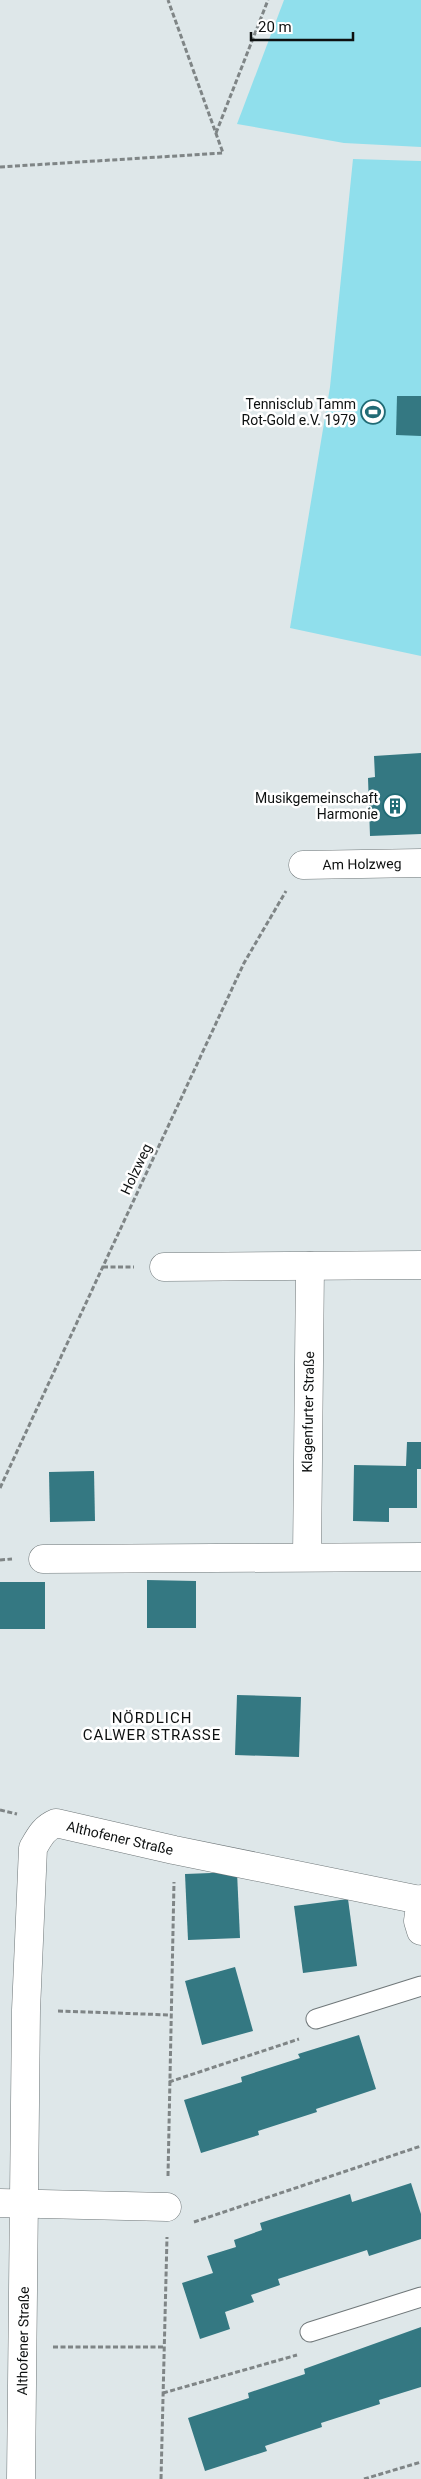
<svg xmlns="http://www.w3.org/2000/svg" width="421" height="2479" font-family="Roboto,sans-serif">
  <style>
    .green { fill: #90dfec }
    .building { fill: #347882 }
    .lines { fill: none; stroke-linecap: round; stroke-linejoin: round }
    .lane-casing { stroke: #6f7779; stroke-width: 21 }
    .street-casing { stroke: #6f7779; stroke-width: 29 }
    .path { stroke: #7f8586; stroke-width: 3; stroke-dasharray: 5 2.5; stroke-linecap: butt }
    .lane { stroke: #fff; stroke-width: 19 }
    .street { stroke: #fff; stroke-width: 28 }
    .labels { text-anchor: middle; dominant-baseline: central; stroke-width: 5; stroke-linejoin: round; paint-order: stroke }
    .poi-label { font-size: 14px; fill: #0d1010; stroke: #fff; text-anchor: end }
    .street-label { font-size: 14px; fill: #0d1010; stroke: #fff }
    .neighbourhood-label { font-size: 15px; letter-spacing: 1px; fill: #0d1010; stroke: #fff }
  </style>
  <rect width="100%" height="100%" fill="#dee7e9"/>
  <!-- green -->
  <g class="green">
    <path d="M 284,0 L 421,0 L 421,147 L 344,143 L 237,124 Z"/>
    <path d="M 353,159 L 421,161 L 421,656 L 290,628 L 330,387 Z"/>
  </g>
  <!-- building -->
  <g class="building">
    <path d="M 397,396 L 421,396 L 421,436 L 396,435 Z"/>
    <path d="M 421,753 L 421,834 L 370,836 L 368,778 L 375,777 L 374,756 Z"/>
    <path d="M 407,1442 L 421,1442 L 421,1469 L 417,1469 L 417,1508 L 389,1508 L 389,1522 L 353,1521 L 354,1465 L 406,1466 Z"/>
    <path d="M 94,1471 L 95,1521 L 50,1522 L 49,1472 Z"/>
    <path d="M 147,1580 L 196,1581 L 196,1628 L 147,1628 Z"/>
    <rect x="0" y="1582" width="45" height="47"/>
    <path d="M 237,1695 L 301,1697 L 299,1757 L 235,1755 Z"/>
    <path d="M 237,1872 L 240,1938 L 188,1940 L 185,1874 Z"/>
    <path d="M 348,1899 L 357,1966 L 303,1973 L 294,1906 Z"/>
    <path d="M 235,1967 L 253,2031 L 202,2045 L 185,1981 Z"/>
    <path d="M 359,2035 L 376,2089 L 316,2109 L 317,2112 L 258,2131 L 259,2135 L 201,2153 L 184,2100 L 242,2082 L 241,2077 L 300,2058 L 298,2054 Z"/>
    <path d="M 411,2183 L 421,2214 L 421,2239 L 369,2256 L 367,2250 L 278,2279 L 280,2285 L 251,2295 L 254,2302 L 225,2312 L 230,2329 L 200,2339 L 182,2283 L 213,2273 L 207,2256 L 236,2247 L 234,2240 L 262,2230 L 260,2223 L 350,2194 L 352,2202 Z"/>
    <path d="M 421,2327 L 421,2387 L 379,2400 L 380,2404 L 321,2423 L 322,2427 L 265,2446 L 267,2451 L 205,2471 L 188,2418 L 249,2398 L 248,2393 L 305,2374 L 304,2369 Z"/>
  </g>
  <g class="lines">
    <!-- lane casing -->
    <g class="lane-casing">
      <g id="lane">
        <path d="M 316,2019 L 421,1986"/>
        <path d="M 310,2332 L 421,2297"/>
      </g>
    </g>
    <!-- street casing -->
    <g class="street-casing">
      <g id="street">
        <path d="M 303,865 L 421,863"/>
        <path d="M 164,1267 L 421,1265"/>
        <path d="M 307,1557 L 310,1266"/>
        <path d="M 43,1559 L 421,1557"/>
        <path d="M 421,1899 L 418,1921 L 421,1931"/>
        <path d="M 0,2203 L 167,2207"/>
        <path d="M 21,2479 L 26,2010 L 33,1848 C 40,1836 44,1828 56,1823 L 174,1850 L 420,1900"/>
      </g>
    </g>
    <!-- path -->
    <g class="path">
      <path d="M 216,133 L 268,0"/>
      <path d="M 0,167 L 223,153 L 168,0"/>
      <path d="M 103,1267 L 134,1267"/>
      <path d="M 0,1488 L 244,963 L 286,891"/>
      <path d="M 0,1560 L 12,1559"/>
      <path d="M 0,1810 L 17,1814"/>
      <path d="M 58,2011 L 171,2015"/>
      <path d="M 169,2082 L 299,2039"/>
      <path d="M 168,2176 L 174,1882"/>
      <path d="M 194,2222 L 421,2146"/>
      <path d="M 53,2347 L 164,2347"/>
      <path d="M 163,2393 L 297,2355"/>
      <path d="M 161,2479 L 167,2237"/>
      <path d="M 364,2479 L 421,2462"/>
    </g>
    <!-- lane -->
    <use href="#lane" class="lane"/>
    <!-- street -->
    <use href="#street" class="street"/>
  </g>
  <!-- icons -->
  <defs>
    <g id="stadium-ring" transform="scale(1.25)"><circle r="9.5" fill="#fff" stroke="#216b75" stroke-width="1.5"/><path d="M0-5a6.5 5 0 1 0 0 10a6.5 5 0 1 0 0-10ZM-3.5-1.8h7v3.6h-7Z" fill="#216b75"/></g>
    <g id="building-ring" transform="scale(1.25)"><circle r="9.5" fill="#fff" stroke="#216b75" stroke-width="1.5"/><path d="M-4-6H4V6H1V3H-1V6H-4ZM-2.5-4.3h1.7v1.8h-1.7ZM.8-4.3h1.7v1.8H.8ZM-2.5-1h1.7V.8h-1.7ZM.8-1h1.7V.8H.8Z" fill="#216b75"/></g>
  </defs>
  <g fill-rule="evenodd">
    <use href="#stadium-ring" x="373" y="412"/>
    <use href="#building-ring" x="395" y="806"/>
  </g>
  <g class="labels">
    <!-- poi labels -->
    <g class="poi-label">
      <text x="356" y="404">Tennisclub Tamm<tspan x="356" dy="16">Rot-Gold e.V. 1979</tspan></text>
      <text x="378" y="798">Musikgemeinschaft<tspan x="378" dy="16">Harmonie</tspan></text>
    </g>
    <!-- street labels -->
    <g class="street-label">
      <text transform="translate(362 864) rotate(-1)">Am Holzweg</text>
      <text transform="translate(136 1169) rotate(-65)">Holzweg</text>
      <text transform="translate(308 1412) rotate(-89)">Klagenfurter Straße</text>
      <text transform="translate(120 1838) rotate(13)">Althofener Straße</text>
      <text transform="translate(23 2341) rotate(-89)">Althofener Straße</text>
    </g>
    <!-- neighbourhood labels -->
    <g class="neighbourhood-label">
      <text x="152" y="1718">NÖRDLICH<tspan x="152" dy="17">CALWER STRASSE</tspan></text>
    </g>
  </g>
  <!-- scale -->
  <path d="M251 32v8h102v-8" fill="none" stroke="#0d1010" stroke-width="2.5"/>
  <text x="258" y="32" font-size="15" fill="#0d1010" stroke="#ffffff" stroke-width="4" paint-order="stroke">20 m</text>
</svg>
